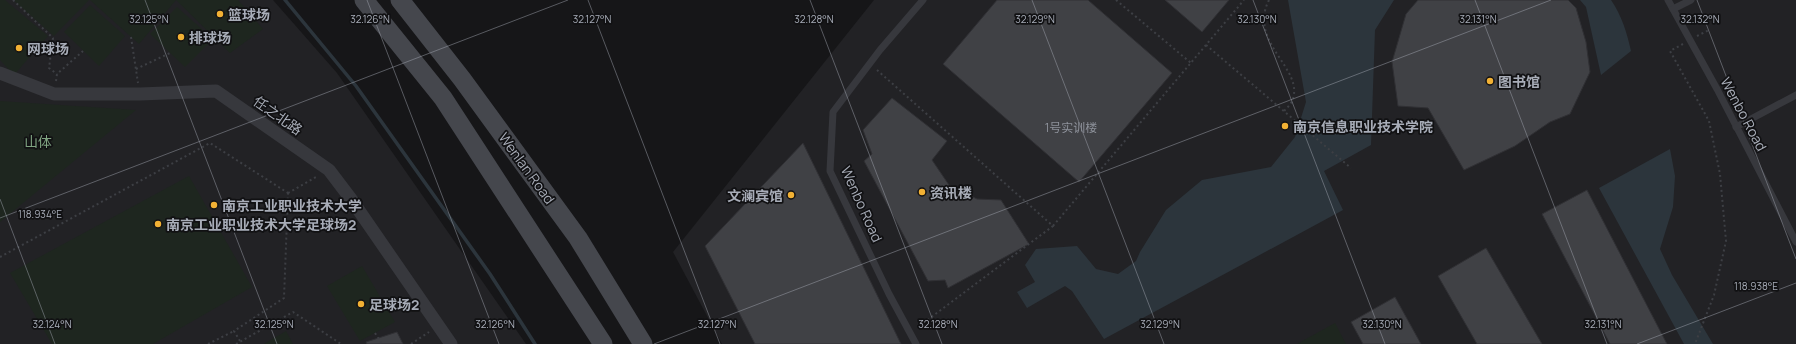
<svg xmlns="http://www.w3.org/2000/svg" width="1796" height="344" font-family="Manrope,'Noto Sans SC',sans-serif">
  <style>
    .built { fill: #222225 }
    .green { fill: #1e261f }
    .water { fill: #2c353c }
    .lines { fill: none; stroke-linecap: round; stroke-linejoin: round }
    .stream { stroke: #2c353c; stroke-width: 3.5 }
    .building { fill: #404145; stroke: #303034 }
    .path { stroke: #3d3f44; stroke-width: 2; stroke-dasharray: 2 3; stroke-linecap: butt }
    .lane { stroke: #37383d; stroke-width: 7 }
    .street { stroke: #37383d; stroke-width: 13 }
    .secondary { stroke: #45474d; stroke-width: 19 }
    .ticks { fill: none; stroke: #a8adb8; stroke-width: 1; stroke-opacity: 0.45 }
    .poi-dot { fill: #f2b134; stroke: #111113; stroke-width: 1.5 }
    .labels { text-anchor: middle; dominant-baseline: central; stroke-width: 3.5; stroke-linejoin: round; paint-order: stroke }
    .number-label { font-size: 12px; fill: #8e929b }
    .poi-label { font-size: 14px; font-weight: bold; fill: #a8adb8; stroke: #111113; text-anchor: start }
    .street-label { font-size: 14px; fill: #a8adb8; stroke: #111113 }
    .park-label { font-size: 14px; fill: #7fa381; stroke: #111113 }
    .ticks-label { font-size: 10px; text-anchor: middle; fill: #a8adb8; stroke: #111113; stroke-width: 3.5; stroke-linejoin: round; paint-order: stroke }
  </style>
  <rect width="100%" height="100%" fill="#161618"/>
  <!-- built -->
  <g class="built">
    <path d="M 0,0 L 273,0 L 337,73 L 526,344 L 0,344 Z"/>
    <path d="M 874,0 L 1796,0 L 1796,344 L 722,344 L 673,252 Z"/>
  </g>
  <!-- green -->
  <g class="green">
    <path d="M 0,0 L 5,0 L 48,36 L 14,75 L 0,60 Z"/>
    <path d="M 13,0 L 89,0 L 54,36 Z"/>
    <path d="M 90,0 L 238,0 L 263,29 L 230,53 L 176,0 L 139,44 Z"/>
    <path d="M 90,5 L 125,36 L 99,66 L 64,32 Z"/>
    <path d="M 177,7 L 213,39 L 185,67 L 150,34 Z"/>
    <path d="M 0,101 L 136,110 L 0,222 Z"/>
    <path d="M 189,176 L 252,287 L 153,344 L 52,344 L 10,273 Z"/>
    <path d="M 362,266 L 395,322 L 360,341 L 327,286 Z"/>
    <path d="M 1335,323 L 1346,344 L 1297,344 Z"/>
    <path d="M 286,331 L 293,344 L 264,344 Z"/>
  </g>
  <!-- water -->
  <g class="water">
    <path d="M 1288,0 L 1394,0 L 1375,30 L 1371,145 L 1324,171 L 1343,210 L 1104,339 L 1072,291 L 1065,286 L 1027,308 L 1017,292 L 1035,282 L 1025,265 L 1036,249 L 1077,246 L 1096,269 L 1118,274 L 1136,261 L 1140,252 L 1166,210 L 1202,180 L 1271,167 L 1295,137 L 1306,102 Z"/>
    <path d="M 1580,0 L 1611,0 C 1622,16 1627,33 1631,51 L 1601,75 L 1586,7 Z"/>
    <path d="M 1670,149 L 1675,176 L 1673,207 L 1660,249 L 1672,275 L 1713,344 L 1684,344 L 1599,188 Z"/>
  </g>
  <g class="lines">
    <!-- stream -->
    <path class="stream" d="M 285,0 L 356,86 L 490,274 L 535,344"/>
  </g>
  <!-- building -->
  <g class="building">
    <path d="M 997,0 L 1088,0 L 1172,73 L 1079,182 L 943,64 Z"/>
    <path d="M 1165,0 L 1229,0 L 1202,32 Z"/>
    <path d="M 1418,0 L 1568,0 L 1576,8 L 1586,42 L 1590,72 L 1570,114 L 1550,122 L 1515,146 L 1464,170 L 1428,108 L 1398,106 L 1392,62 L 1406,14 Z"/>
    <path d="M 892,98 L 947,141 L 932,160 L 949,185 L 977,199 L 1001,200 L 1029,244 L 948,288 L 945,280 L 928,281 L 864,161 L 872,154 L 863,130 Z"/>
    <path d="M 803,143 L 901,344 L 755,344 L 705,246 Z"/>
    <path d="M 1587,190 L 1667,344 L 1610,344 L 1542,214 Z"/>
    <path d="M 1486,248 L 1542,344 L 1477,344 L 1438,276 Z"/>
    <path d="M 1395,297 L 1421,344 L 1363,344 L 1351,322 Z"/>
    <path d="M 397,332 L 403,344 L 367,344 L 366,342 Z"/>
  </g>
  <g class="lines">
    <!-- path -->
    <g class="path">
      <path d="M 13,0 L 53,38 L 49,68 L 57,74"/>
      <path d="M 1116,0 L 1191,63"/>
      <path d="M 1269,0 C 1247,43 1306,69 1292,101 C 1290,105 1287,108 1284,111"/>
      <path d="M 1697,36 L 1709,30"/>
      <path d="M 131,37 L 138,83"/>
      <path d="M 1683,44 L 1670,51 L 1709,121 L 1720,174 L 1726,241 L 1714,295 L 1695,344"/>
      <path d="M 1206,45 L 1351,168"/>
      <path d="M 136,69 L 170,53"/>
      <path d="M 877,70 L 1053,226 L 918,327"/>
      <path d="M 56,81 L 57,74 L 83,51"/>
      <path d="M 288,193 L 316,177"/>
      <path d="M 1053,226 L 1244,0"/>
      <path d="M 0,257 L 210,143 L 288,193"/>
      <path d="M 375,333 L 382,344"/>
      <path d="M 240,341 L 234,331 L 284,298 L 288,193"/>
      <path d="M 208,344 L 234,331"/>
      <path d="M 236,344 L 293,312 L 341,344"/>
      <path d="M 411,344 L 429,332"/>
    </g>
    <!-- lane -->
    <g class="lane">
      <path d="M 1668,0 L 1717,89 L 1796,242"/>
      <path d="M 1673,9 L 1691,0"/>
      <path d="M 1736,127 L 1796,95"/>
      <path d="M 916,344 L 889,294 L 830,171 L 833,112 L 880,50 L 923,0"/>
    </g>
    <!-- street -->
    <path class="street" d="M 0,73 L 54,94 L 140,94 L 216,91 L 329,170 L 351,199 L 451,344"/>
    <!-- secondary -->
    <g class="secondary">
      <path d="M 364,0 L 443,98 L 603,344"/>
      <path d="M 400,0 L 462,79 L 578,238 L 643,344"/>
    </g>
  </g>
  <!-- ticks -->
  <path class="ticks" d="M 145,0 L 277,344M 367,0 L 499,344M 588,0 L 720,344M 810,0 L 942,344M 1032,0 L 1164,344M 1253,0 L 1385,344M 1475,0 L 1607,344M 1697,0 L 1796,259M 0,199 L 55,344M 0,218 L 568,0M 654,344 L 1551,0M 1637,344 L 1796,283"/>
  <!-- markers -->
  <g class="poi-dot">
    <circle cx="220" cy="14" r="4"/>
    <circle cx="181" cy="37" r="4"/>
    <circle cx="19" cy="48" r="4"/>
    <circle cx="1490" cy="81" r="4"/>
    <circle cx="1285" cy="126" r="4"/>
    <circle cx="922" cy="192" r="4"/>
    <circle cx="791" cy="195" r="4"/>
    <circle cx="214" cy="205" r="4"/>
    <circle cx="158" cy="224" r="4"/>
    <circle cx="361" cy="304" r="4"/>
  </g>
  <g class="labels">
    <!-- number labels -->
    <g class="number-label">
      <text x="1071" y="127">1号实训楼</text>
    </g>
    <!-- poi labels -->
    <g class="poi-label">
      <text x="228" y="14">篮球场</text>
      <text x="189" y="37">排球场</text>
      <text x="27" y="48">网球场</text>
      <text x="1498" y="81">图书馆</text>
      <text x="1293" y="126">南京信息职业技术学院</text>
      <text x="930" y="192">资讯楼</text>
      <text x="783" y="195" text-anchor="end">文澜宾馆</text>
      <text x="222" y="205">南京工业职业技术大学</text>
      <text x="166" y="224">南京工业职业技术大学足球场2</text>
      <text x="369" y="304">足球场2</text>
    </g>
    <!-- street labels -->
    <g class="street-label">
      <text transform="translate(1744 114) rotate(62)">Wenbo Road</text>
      <text transform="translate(278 115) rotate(35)">任之北路</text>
      <text transform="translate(527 168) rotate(54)">Wenlan Road</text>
      <text transform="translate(862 204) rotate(66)">Wenbo Road</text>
    </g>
    <!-- park labels -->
    <g class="park-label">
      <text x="38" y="141">山体</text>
    </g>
  </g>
  <g class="ticks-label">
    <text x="1035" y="23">32.129°N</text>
    <text x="1257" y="23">32.130°N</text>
    <text x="1700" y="23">32.132°N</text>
    <text x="149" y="23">32.125°N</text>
    <text x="370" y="23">32.126°N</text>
    <text x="592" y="23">32.127°N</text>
    <text x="814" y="23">32.128°N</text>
    <text x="1478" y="23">32.131°N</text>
    <text x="40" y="218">118.934°E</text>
    <text x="1756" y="290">118.938°E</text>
    <text x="52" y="328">32.124°N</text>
    <text x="274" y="328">32.125°N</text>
    <text x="495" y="328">32.126°N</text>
    <text x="717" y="328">32.127°N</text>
    <text x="938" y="328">32.128°N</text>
    <text x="1160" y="328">32.129°N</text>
    <text x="1382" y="328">32.130°N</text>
    <text x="1603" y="328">32.131°N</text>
  </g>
</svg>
